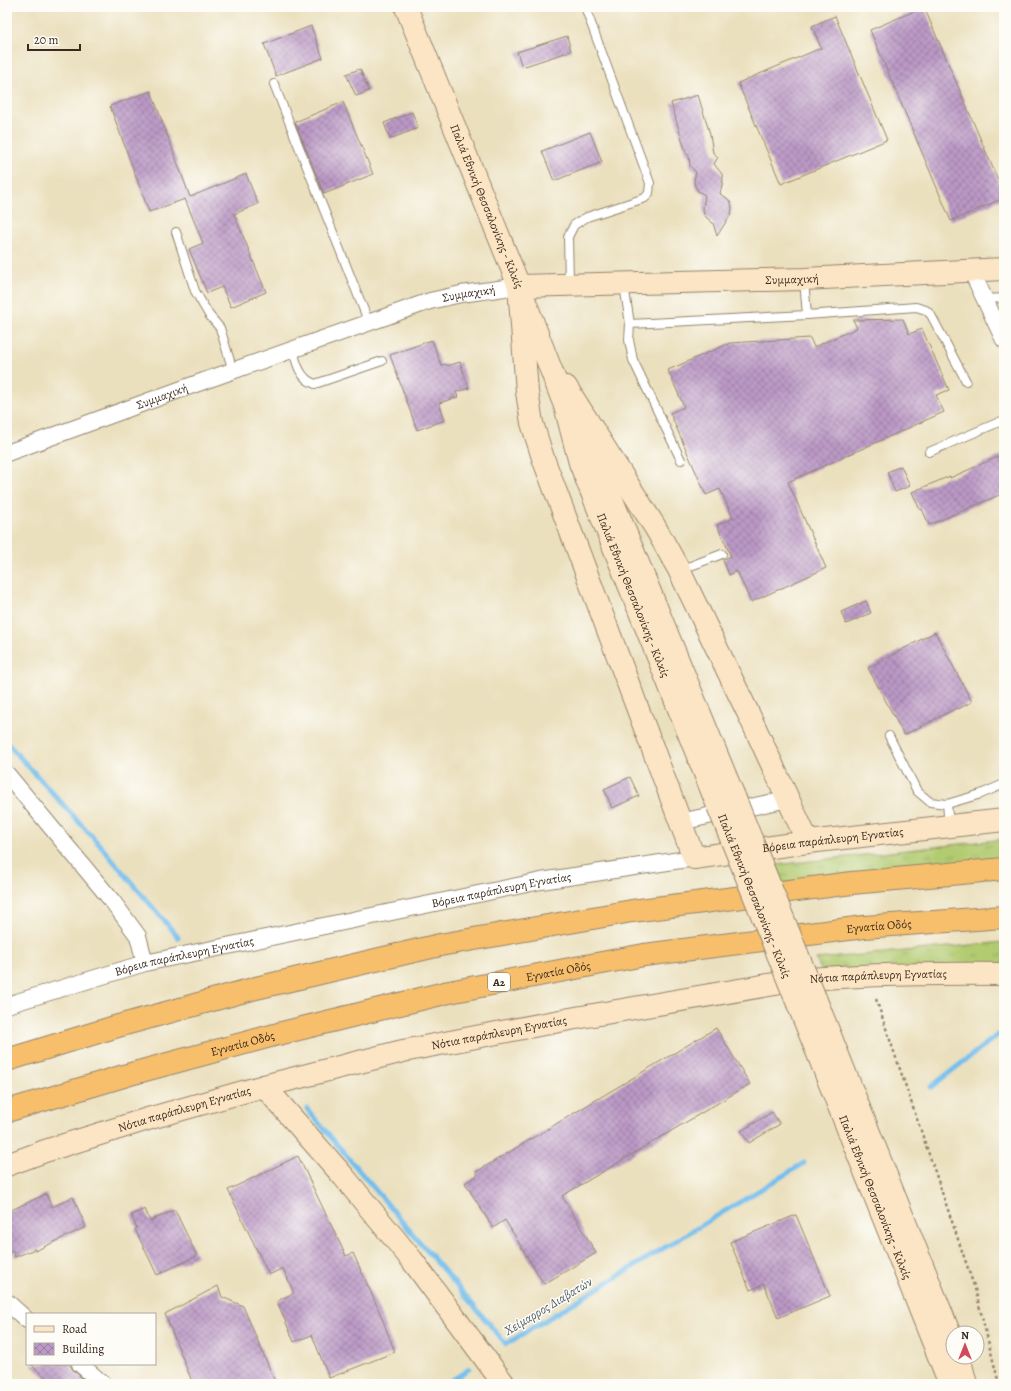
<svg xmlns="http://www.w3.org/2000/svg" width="1011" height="1391" font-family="Alegreya,serif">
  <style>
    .grass { fill: url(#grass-tufts); stroke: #767a47 }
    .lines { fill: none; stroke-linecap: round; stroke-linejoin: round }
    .stream { stroke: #73beec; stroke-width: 5 }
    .building { fill: url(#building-cross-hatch) }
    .lane-casing { stroke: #93856e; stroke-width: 10 }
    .street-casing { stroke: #93856e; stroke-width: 18 }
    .secondary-casing { stroke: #93856e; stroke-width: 24 }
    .highway-casing { stroke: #93856e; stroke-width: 24 }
    .path { stroke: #93856e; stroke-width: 2.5; stroke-dasharray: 3 3; stroke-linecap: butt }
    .lane { stroke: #fff; stroke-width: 8 }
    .street { stroke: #fff; stroke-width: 16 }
    .secondary { stroke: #fce5c4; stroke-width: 22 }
    .highway { stroke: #f7bf6c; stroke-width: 22 }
    .secondary-bridge-casing { stroke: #93856e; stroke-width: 24; stroke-linecap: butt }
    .secondary-bridge { stroke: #fce5c4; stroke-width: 22 }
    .labels { text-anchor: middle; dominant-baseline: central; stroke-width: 3; stroke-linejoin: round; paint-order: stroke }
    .shield { fill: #fdfcf7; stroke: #75695f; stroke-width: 1 }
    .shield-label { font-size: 11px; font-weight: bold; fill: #3b2a1e }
    .street-label { font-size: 12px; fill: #3b2a1e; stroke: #fdfcf7 }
    .water-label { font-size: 13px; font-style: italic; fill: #4f5e66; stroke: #fdfcf7 }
  </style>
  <defs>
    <pattern id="grass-tufts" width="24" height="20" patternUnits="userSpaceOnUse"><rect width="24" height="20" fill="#b2cb70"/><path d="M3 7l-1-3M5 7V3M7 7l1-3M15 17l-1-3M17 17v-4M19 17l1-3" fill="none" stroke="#9aae61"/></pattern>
    <pattern id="building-cross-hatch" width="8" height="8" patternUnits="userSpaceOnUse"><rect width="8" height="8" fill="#bb99c6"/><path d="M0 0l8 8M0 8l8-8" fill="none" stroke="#997da0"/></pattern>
  </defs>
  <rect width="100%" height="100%" fill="#fdfcf7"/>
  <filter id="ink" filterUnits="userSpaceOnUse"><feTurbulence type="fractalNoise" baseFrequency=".025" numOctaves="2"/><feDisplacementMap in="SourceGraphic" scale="8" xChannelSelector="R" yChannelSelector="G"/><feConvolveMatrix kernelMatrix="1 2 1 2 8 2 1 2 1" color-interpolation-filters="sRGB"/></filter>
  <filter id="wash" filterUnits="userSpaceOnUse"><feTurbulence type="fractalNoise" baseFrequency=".012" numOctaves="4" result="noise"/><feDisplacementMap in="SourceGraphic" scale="16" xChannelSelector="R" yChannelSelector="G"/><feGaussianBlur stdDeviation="0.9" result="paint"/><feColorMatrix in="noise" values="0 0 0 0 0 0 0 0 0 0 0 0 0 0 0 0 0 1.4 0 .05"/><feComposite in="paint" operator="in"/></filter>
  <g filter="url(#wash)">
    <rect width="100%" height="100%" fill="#ebe0be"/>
    <!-- grass -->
    <g class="grass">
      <path d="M 1004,839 L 1004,862 L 782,883 L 776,865 Z"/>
      <path d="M 1004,942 L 1004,964 L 823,974 L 816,959 Z"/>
    </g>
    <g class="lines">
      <!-- stream -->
      <g class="stream">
        <path d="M 7,743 L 98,843 L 178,937"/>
        <path d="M 931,1087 L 1004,1030"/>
        <path d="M 307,1109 L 506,1344 L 804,1163"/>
        <path d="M 446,1384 L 469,1369"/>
      </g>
    </g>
    <g id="blocks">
      <!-- building -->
      <g class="building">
        <path d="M 924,7 L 1004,194 L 1004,198 L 951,221 L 870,30 Z"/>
        <path d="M 835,16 L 887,140 L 781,184 L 738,83 L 821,48 L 812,26 Z"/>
        <path d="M 311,26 L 323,58 L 276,76 L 264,44 Z"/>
        <path d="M 567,36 L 571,51 L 522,67 L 517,52 Z"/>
        <path d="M 360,69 L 369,91 L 356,96 L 346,74 Z"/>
        <path d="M 151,91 L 190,197 L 246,174 L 258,204 L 234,214 L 266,292 L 231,307 L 222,287 L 207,293 L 189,249 L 203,243 L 185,199 L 149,212 L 110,106 Z"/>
        <path d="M 698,95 L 710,134 L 713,153 L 718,157 L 714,164 L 722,174 L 723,180 L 720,194 L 727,198 L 731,203 L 732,208 L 731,214 L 717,236 L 713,223 L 708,219 L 704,215 L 703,209 L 705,195 L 698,191 L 695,186 L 694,181 L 696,172 L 690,166 L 689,156 L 686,153 L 671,103 Z"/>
        <path d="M 343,102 L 373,174 L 324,194 L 295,122 Z"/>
        <path d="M 412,112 L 418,128 L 390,139 L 384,123 Z"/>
        <path d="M 590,132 L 602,162 L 554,181 L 542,151 Z"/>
        <path d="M 903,319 L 909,334 L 922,329 L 949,390 L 936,395 L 944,412 L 788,482 L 826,568 L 751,602 L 737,571 L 729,575 L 723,560 L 731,556 L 717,525 L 733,518 L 720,489 L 706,495 L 670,413 L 684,407 L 668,370 L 730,343 L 810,338 L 814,347 L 857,328 L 853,320 Z"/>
        <path d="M 432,340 L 441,365 L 446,364 L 447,366 L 460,362 L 469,388 L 456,392 L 458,397 L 439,403 L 445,420 L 417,430 L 390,355 Z"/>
        <path d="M 1004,454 L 1004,493 L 929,525 L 922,509 L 920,510 L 912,492 L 950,476 L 950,478 Z"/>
        <path d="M 901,466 L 910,486 L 895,492 L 887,472 Z"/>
        <path d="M 866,601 L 871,613 L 846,624 L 841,612 Z"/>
        <path d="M 935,632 L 972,702 L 958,709 L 957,708 L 904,735 L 868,668 Z"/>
        <path d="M 630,777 L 639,796 L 612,808 L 604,789 Z"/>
        <path d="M 716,1028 L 750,1084 L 562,1196 L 596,1253 L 544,1284 L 505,1220 L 493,1228 L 465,1183 L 478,1175 L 476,1172 Z"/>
        <path d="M 772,1112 L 780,1124 L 749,1143 L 741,1131 Z"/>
        <path d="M 298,1156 L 346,1256 L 353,1253 L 378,1308 L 395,1352 L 329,1378 L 312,1335 L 294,1342 L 277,1301 L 294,1293 L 283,1268 L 269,1275 L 228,1190 Z"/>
        <path d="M 46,1194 L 52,1207 L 73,1197 L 86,1227 L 35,1251 L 35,1249 L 15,1257 L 13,1251 L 7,1254 L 7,1212 Z"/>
        <path d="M 145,1209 L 150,1221 L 175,1210 L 197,1256 L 157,1275 L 135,1229 L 137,1228 L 131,1215 Z"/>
        <path d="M 796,1215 L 830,1296 L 778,1318 L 764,1284 L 750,1290 L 730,1242 Z"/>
        <path d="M 218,1286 L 222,1297 L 243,1306 L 276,1384 L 193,1384 L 165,1314 Z"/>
        <path d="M 31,1364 L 69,1364 L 74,1371 L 89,1384 L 52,1384 Z"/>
      </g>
    </g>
  </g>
  <g filter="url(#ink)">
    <use href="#blocks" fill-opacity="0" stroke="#93856e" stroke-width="1"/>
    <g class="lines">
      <!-- lane casing -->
      <g class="lane-casing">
        <g id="lane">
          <path d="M 274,84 L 369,323"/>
          <path d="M 176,232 L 195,291 L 209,315 L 220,328 L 233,371"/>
          <path d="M 804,280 L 807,315"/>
          <path d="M 569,283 L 568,237 L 574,225 L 587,217 L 645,198 L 649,193 L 650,183 L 585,7"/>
          <path d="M 624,285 L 630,324 L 629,340 L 633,360 L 681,460"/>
          <path d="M 985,299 L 1004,298"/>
          <path d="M 630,324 L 807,315 L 916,307 L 926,310 L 931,315 L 966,381"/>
          <path d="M 293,349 C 296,363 300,379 315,384 L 382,361"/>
          <path d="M 929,452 L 1004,420"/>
          <path d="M 680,570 L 722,554"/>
          <path d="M 889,736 L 917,791 L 930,802 L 947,804 L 949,826"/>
          <path d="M 947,804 L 981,794 L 1004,784"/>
        </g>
      </g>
      <!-- street casing -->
      <g class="street-casing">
        <g id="street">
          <path d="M 971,270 L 1004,340"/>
          <path id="s1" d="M 7,453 L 201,382 L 430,301 L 461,294 L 519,286"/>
          <path d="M 7,774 L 113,902 L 138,936 L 145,963"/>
          <path d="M 680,822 L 788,799"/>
          <path id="s2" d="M 7,1005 L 145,963 L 541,881 L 694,858"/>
          <path d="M 7,1302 L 27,1320"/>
          <path d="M 80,1364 L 103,1384"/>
        </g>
      </g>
      <!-- secondary casing -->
      <g class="secondary-casing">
        <g id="secondary">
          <path id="s3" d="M 406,7 L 519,286 L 543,349 L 565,406 L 580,463 L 718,806"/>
          <path id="s4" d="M 519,286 L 527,392 L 532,423 L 543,458 L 694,858 L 808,842 L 1004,820"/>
          <path id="s5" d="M 519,286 L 804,279 L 1004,269"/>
          <path d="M 566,387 L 655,527 L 679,570 L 750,717 L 808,842"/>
          <path d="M 585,440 L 594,456 L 735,799"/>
          <path d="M 815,998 L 953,1342"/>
          <path id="s6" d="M 798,1004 L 950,1384"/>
          <path d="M 264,1086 L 344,1177 L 412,1260 L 504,1384"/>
          <path id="s7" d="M 7,1165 L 45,1151 L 151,1118 L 264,1086 L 403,1051 L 570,1019 L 798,980 C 867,974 935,973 1004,974"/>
          <path d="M 959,1357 L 966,1384"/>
        </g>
      </g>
      <!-- highway casing -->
      <g class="highway-casing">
        <g id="highway">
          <path d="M 7,1060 L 118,1026 L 256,988 L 440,945 L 632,911 L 852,883 L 1004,869"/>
          <path id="s8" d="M 7,1111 L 127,1075 L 278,1034 L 449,992 L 644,955 L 864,927 L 1004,917"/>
        </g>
      </g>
      <!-- path -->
      <path class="path" d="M 876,999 L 975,1289 L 999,1384"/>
      <!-- lane -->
      <use href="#lane" class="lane"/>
      <!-- street -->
      <use href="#street" class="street"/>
      <!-- secondary -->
      <use href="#secondary" class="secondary"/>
      <!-- highway -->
      <use href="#highway" class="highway"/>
      <!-- secondary-bridge casing -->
      <g class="secondary-bridge-casing">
        <g id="secondary-bridge">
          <path d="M 735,799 L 815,998"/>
          <path id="s9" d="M 718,806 L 798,1004"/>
        </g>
      </g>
      <!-- secondary-bridge -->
      <use href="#secondary-bridge" class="secondary-bridge"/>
    </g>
  </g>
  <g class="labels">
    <!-- shield labels -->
    <rect class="shield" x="488" y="973" width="22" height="18" rx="3"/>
    <g class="shield-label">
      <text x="499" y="982">Α2</text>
    </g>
    <!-- street labels -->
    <g class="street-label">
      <text stroke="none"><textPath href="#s3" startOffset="215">Παλιά Εθνική Θεσσαλονίκης - Κιλκίς</textPath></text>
      <text stroke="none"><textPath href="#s5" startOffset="273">Συμμαχική</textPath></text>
      <text stroke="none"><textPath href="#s1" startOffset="489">Συμμαχική</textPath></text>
      <text stroke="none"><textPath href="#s1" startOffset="165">Συμμαχική</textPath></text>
      <text stroke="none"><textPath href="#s3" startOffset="631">Παλιά Εθνική Θεσσαλονίκης - Κιλκίς</textPath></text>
      <text stroke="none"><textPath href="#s4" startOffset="742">Βόρεια παράπλευρη Εγνατίας</textPath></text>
      <text stroke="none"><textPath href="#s2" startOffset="508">Βόρεια παράπλευρη Εγνατίας</textPath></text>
      <text stroke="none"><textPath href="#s9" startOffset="97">Παλιά Εθνική Θεσσαλονίκης - Κιλκίς</textPath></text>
      <text stroke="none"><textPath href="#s8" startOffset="893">Εγνατία Οδός</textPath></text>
      <text stroke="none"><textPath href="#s2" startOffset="184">Βόρεια παράπλευρη Εγνατίας</textPath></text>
      <text stroke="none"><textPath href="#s8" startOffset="569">Εγνατία Οδός</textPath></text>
      <text stroke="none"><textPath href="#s7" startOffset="894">Νότια παράπλευρη Εγνατίας</textPath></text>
      <text stroke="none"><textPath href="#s7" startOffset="510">Νότια παράπλευρη Εγνατίας</textPath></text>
      <text stroke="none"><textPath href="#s8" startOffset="245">Εγνατία Οδός</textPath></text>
      <text stroke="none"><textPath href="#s7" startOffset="186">Νότια παράπλευρη Εγνατίας</textPath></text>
      <text stroke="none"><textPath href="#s6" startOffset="208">Παλιά Εθνική Θεσσαλονίκης - Κιλκίς</textPath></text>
    </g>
    <!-- water labels -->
    <g class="water-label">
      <text transform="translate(548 1306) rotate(-31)">Χείμαρρος Διαβατών</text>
    </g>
  </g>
  <!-- margin -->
  <rect width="1011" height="1391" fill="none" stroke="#fdfcf7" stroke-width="24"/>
  <!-- legend -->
  <rect x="26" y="1313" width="130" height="52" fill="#fdfcf7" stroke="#afa8a0"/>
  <rect x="34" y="1326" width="20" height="6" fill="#fce5c4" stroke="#afa8a0"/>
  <text x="62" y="1333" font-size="12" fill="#3b2a1e">Road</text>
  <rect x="34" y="1343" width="20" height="12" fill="url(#building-cross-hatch)" stroke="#afa8a0"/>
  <text x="62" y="1353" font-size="12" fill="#3b2a1e">Building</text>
  <!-- north arrow -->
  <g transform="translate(965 1345)"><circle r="19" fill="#fdfcf7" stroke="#afa8a0"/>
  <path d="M0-3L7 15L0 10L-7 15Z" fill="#d1495b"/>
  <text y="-6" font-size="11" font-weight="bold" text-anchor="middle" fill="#3b2a1e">N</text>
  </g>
  <!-- scale -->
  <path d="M28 44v6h52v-6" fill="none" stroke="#3b2a1e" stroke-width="2"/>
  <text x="34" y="44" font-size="12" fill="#3b2a1e" stroke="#fdfcf7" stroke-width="3" paint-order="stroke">20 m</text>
</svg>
